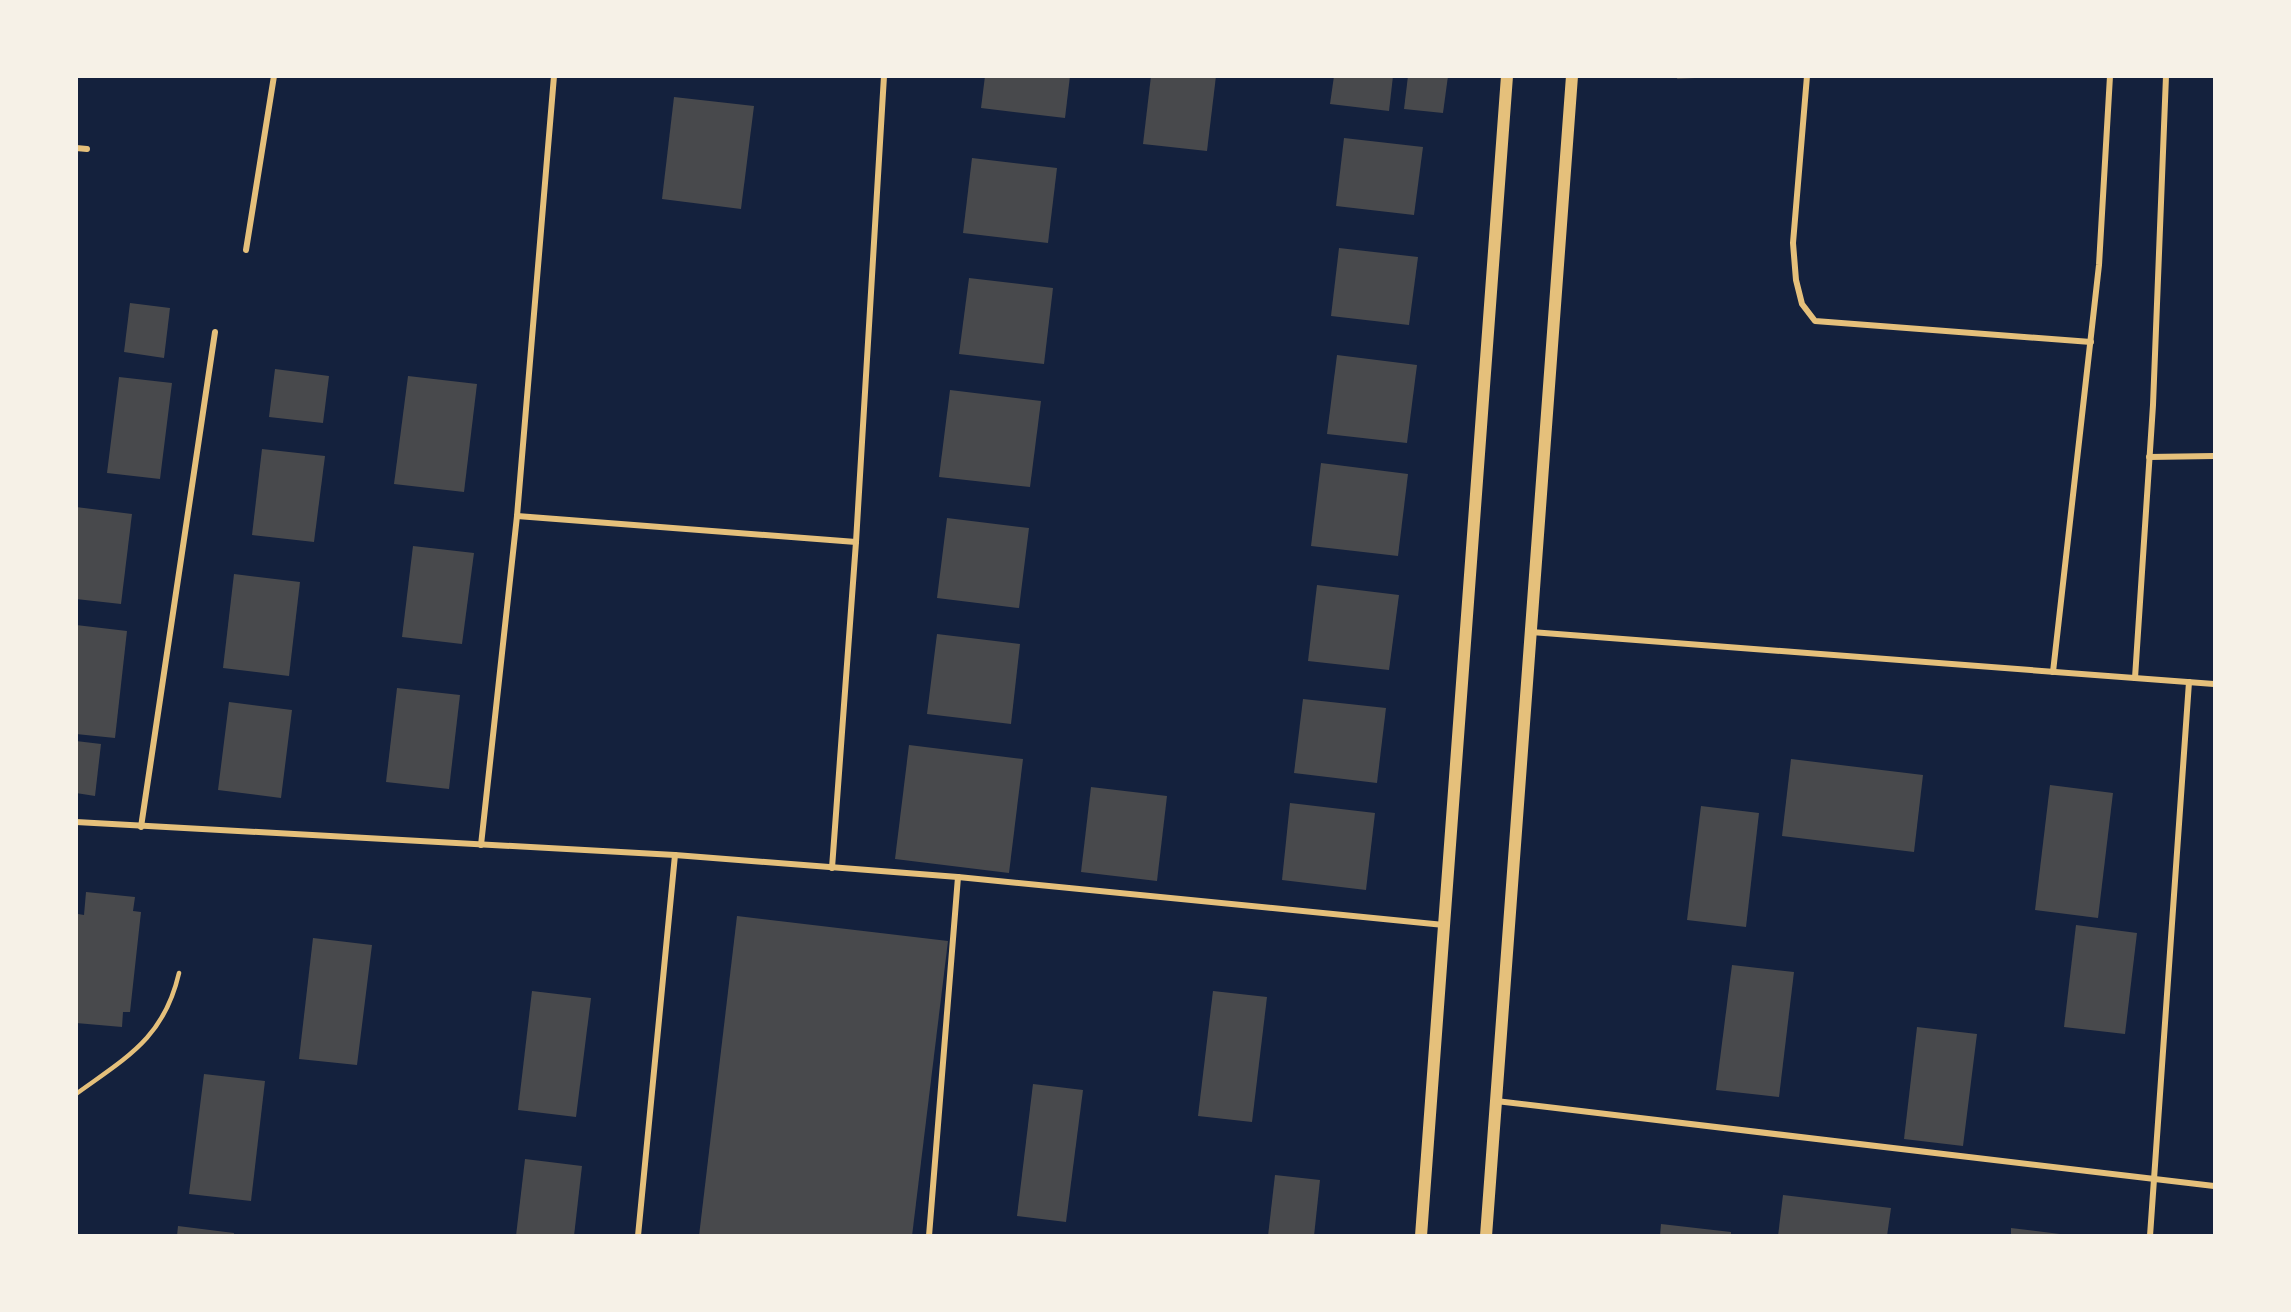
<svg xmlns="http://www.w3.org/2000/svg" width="2291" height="1312" font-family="'IBM Plex Sans',sans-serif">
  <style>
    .building { fill: #48494c }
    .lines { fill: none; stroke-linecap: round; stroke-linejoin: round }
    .service { stroke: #e5c07b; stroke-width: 4.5 }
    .minor { stroke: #e5c07b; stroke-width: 6 }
    .secondary { stroke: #e5c07b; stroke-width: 12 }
  </style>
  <rect width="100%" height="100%" fill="#14213d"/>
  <!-- building -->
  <g class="building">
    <path d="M 985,76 L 1070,76 L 1065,118 L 981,108 Z"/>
    <path d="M 1151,76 L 1216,76 L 1207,151 L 1143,144 Z"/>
    <path d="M 1334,76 L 1393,76 L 1389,111 L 1330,104 Z"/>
    <path d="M 1408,76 L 1448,76 L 1443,113 L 1404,109 Z"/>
    <path d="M 1678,76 L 1695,76 L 1695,78 L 1677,79 Z"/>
    <path d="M 674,97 L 754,106 L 741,209 L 662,199 Z"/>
    <path d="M 1344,138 L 1423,147 L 1414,215 L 1336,206 Z"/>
    <path d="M 972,158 L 1057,168 L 1048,243 L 963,233 Z"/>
    <path d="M 1339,248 L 1418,257 L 1409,325 L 1331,316 Z"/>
    <path d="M 969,278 L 1053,288 L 1044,364 L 959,354 Z"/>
    <path d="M 130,303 L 170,308 L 164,358 L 124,352 Z"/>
    <path d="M 1337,355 L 1417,365 L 1407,443 L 1327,434 Z"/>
    <path d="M 275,369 L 329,376 L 323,423 L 269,417 Z"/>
    <path d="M 408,376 L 477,384 L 464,492 L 394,484 Z"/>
    <path d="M 119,377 L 172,383 L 160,479 L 107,473 Z"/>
    <path d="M 950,390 L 1041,401 L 1030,487 L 939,477 Z"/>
    <path d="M 262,449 L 325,456 L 314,542 L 252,535 Z"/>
    <path d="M 1321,463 L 1408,474 L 1398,556 L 1311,546 Z"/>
    <path d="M 76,507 L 132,514 L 121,604 L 76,599 Z"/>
    <path d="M 947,518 L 1029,528 L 1019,608 L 937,598 Z"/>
    <path d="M 413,546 L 474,553 L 462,644 L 402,637 Z"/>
    <path d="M 234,574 L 300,582 L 289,676 L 223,668 Z"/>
    <path d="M 1317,585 L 1399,595 L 1389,670 L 1308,661 Z"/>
    <path d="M 76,625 L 127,631 L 115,738 L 76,734 Z"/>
    <path d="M 937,634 L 1020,644 L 1011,724 L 927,714 Z"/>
    <path d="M 397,688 L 460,695 L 449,789 L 386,782 Z"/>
    <path d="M 1303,699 L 1386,708 L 1377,783 L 1294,773 Z"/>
    <path d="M 229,702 L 292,710 L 281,798 L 218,790 Z"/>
    <path d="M 76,741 L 101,744 L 95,796 L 76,793 Z"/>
    <path d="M 909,745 L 1023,759 L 1009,873 L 895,859 Z"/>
    <path d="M 1791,759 L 1923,775 L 1914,852 L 1782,836 Z"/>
    <path d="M 2050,785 L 2113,793 L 2098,918 L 2035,910 Z"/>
    <path d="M 1091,787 L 1167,796 L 1157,881 L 1081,872 Z"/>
    <path d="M 1290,803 L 1375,813 L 1366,890 L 1282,880 Z"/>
    <path d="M 1701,806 L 1759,813 L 1746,927 L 1687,920 Z"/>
    <path d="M 86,892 L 135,897 L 133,911 L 141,912 L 130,1012 L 123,1012 L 122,1027 L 76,1023 L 76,929 L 78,914 L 84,915 Z"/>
    <path d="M 737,916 L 948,941 L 912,1236 L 699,1236 Z"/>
    <path d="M 2076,925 L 2137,933 L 2125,1034 L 2064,1027 Z"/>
    <path d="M 313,938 L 372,945 L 357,1065 L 299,1059 Z"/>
    <path d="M 1732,965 L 1794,972 L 1779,1097 L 1716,1090 Z"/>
    <path d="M 532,991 L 591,998 L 576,1117 L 518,1110 Z"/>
    <path d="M 1213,991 L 1267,997 L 1252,1122 L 1198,1116 Z"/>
    <path d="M 1917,1027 L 1977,1034 L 1963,1146 L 1904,1139 Z"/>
    <path d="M 204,1074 L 265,1081 L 251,1201 L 189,1194 Z"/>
    <path d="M 1033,1084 L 1083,1090 L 1066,1222 L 1017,1216 Z"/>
    <path d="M 525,1159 L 582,1166 L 574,1236 L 516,1236 Z"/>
    <path d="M 1275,1175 L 1320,1180 L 1314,1236 L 1268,1236 Z"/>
    <path d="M 1783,1195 L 1891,1208 L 1887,1236 L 1778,1236 Z"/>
    <path d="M 1661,1224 L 1731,1232 L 1731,1236 L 1660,1236 Z"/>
    <path d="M 178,1226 L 234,1233 L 234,1236 L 177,1236 Z"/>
    <path d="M 2011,1228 L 2060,1234 L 2060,1236 L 2011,1236 Z"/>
  </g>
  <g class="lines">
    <!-- service -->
    <path class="service" d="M 76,1094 C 127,1057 164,1038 179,973"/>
    <!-- minor -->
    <g class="minor">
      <path d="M 1807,76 L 1793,243 L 1796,280 L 1802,304 L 1815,321 L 2091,342"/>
      <path d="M 76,148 L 87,149"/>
      <path d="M 246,250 L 274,76"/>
      <path d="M 2149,457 L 2214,456"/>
      <path d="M 517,516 L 856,542"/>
      <path d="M 1531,632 L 2214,684"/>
      <path d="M 2053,672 L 2099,265 L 2110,76"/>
      <path d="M 2135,678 L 2153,405 L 2166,76"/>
      <path d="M 76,822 L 675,855 L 958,877 L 1444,925"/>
      <path d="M 141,827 L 215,332"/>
      <path d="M 481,845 L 517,516 L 554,76"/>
      <path d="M 832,868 L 856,542 L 884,76"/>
      <path d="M 1496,1101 L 2214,1186"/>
      <path d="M 638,1236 L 675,855"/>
      <path d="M 929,1236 L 958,877"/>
      <path d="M 2150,1236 L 2189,682"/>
    </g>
    <!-- secondary -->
    <g class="secondary">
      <path d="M 1421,1236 L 1507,76"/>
      <path d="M 1486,1236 L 1572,76"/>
    </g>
  </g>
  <!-- border -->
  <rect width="2291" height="1312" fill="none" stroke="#f6f1e7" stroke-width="156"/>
</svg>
